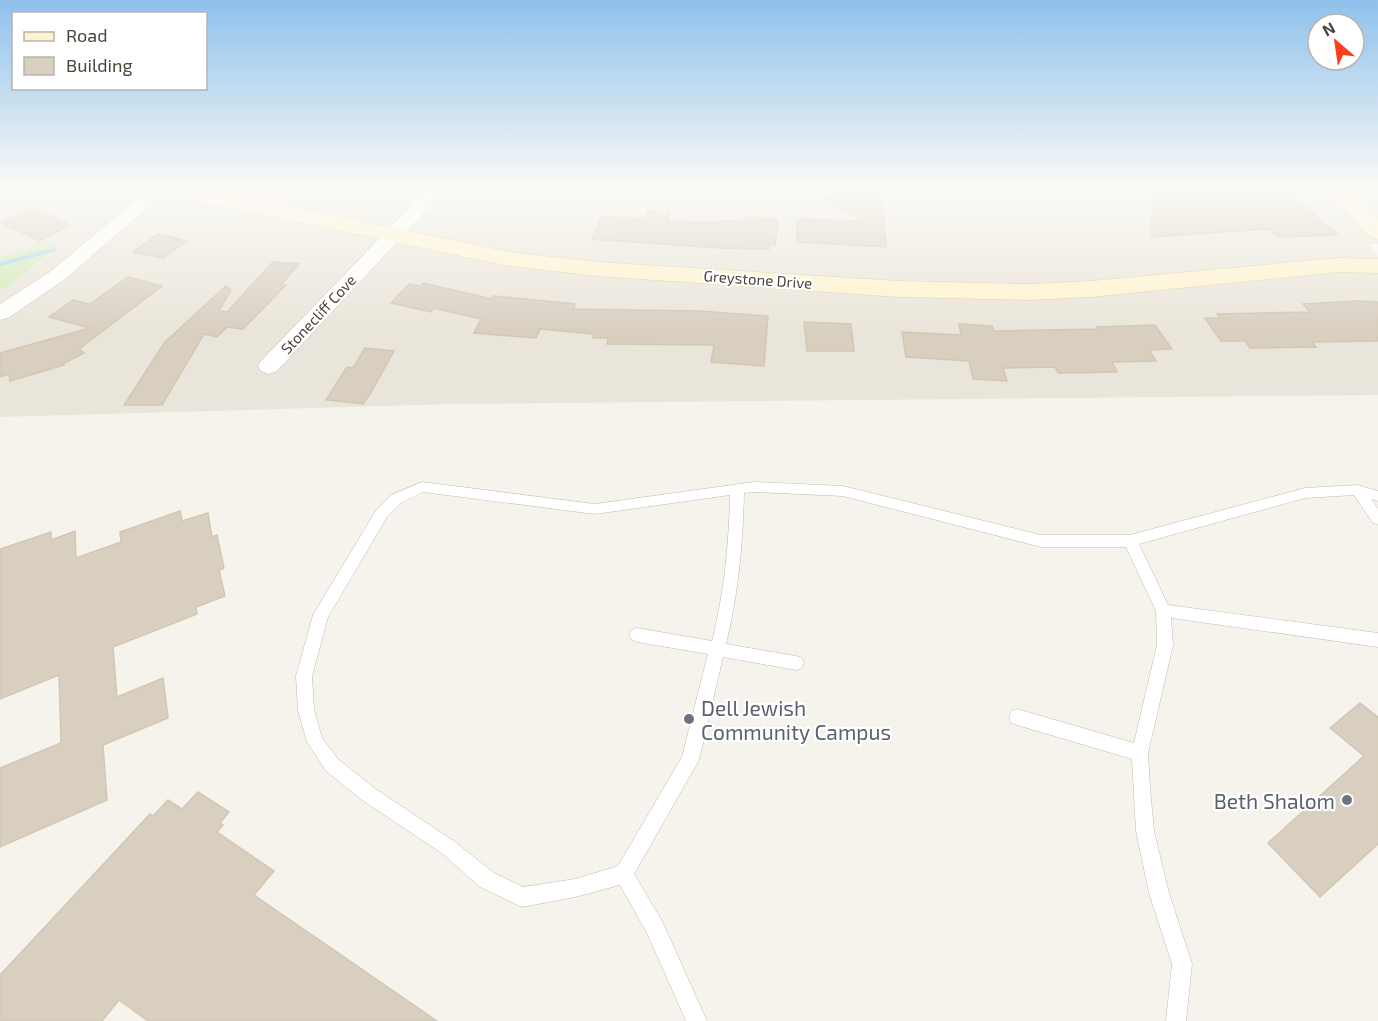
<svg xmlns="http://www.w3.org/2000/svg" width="1378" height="1021" font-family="'Exo 2',sans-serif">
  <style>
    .residential { fill: #eae5da }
    .green { fill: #d2eab5 }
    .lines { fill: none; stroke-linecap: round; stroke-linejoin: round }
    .stream { fill: #a9d4f2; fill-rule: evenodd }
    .building { fill: #d8cfc1; stroke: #d3c7b4; stroke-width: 1.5 }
    .lane-casing { stroke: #c2bbae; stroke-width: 1 }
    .street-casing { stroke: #c2bbae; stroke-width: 1 }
    .secondary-casing { stroke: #d6c79b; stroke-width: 1 }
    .lane { fill: #fff; fill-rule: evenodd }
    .street { fill: #fff; fill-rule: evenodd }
    .secondary { fill: #fff3cd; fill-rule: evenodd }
    .worship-dot { fill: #6b7280; stroke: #fff; stroke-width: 2 }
    .labels { text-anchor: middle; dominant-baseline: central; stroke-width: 4.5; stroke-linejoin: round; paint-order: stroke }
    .far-street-label { font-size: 15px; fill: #4b4439; stroke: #fff }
    .near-worship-label { font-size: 21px; fill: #5b616d; stroke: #fff; text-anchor: start }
  </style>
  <rect width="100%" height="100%" fill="#f6f3ec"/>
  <!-- residential -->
  <path class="residential" d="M 0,188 L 246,188 L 286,195 L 298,188 L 1378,188 L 1378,244 L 1368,244 L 1378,256 L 1378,395 L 454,404 L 0,417 L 0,288 L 7,286 L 51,253 L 56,244 L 0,257 Z"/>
  <!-- green -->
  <path class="green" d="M 57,244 L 51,252 L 7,287 L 0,288 L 0,257 Z"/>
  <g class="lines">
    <!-- stream -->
    <g class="stream">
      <path d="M 255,188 L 262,188 L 250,195 L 246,195 L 246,193 Z"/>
      <path d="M 54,248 L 56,249 L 56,251 L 0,266 L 0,262 Z"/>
    </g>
  </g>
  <!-- building -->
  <g class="building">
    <path d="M 805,188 L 881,188 L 886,247 L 798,242 L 796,219 L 863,221 Z"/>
    <path d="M 1152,188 L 1288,188 L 1306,208 L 1338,235 L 1278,237 L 1269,229 L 1152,237 Z"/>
    <path d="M 33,208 L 70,225 L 39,241 L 2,223 Z"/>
    <path d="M 648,211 L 670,212 L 668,221 L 720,223 L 720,221 L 743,221 L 743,218 L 778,219 L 775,245 L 769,245 L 769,249 L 720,248 L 592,239 L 602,216 L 646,220 Z"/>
    <path d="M 158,234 L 187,241 L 163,258 L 133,252 Z"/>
    <path d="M 273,262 L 299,264 L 281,285 L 286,285 L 243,329 L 227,327 L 217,337 L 204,334 L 162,405 L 124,405 L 165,342 L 226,286 L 231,290 L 219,311 L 227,312 Z"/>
    <path d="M 128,277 L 162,286 L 79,349 L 84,353 L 64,363 L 64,365 L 10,381 L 9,374 L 0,377 L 0,353 L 90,328 L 49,317 L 73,300 L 90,304 Z"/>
    <path d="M 423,283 L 492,299 L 493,296 L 506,297 L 575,304 L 573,309 L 700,311 L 768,316 L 764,366 L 711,362 L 714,345 L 607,344 L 608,338 L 593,338 L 594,334 L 540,329 L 536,338 L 474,333 L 481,319 L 434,308 L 431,312 L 391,303 L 409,284 L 420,286 Z"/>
    <path d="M 1357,301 L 1378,302 L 1378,341 L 1312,342 L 1316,347 L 1250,348 L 1245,341 L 1221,341 L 1205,318 L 1220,318 L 1217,314 L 1310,312 L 1303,304 Z"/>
    <path d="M 804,322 L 851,324 L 854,351 L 807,351 Z"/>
    <path d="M 959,324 L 992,326 L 994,331 L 1099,329 L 1097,327 L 1155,325 L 1172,349 L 1149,350 L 1156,361 L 1112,362 L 1117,372 L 1058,373 L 1055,367 L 1003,368 L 1007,381 L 973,379 L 969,361 L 906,357 L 902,332 L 961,335 Z"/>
    <path d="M 365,348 L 394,351 L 370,394 L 363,404 L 326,400 L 347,367 L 353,368 Z"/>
    <path d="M 180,511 L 182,521 L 208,513 L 212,537 L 217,535 L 224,568 L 219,570 L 225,596 L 196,607 L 197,614 L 113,647 L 117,697 L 163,678 L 168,718 L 103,745 L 107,800 L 0,847 L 0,768 L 61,743 L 59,675 L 0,699 L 0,549 L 51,532 L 51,540 L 75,531 L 76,558 L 121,542 L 120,532 Z"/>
    <path d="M 1360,703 L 1378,717 L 1378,844 L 1320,897 L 1268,843 L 1364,756 L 1330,728 Z"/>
    <path d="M 198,792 L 229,812 L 220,823 L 223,825 L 217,832 L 274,871 L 254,895 L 437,1021 L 148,1021 L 119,1000 L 102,1021 L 0,1021 L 0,975 L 150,814 L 153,816 L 168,800 L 182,809 Z"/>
  </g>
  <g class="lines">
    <!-- lane casing -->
    <g class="lane-casing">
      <path id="lane" d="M 422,482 L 595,504 L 754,482 L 843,486 L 1041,535 L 1130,535 L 1305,488 L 1357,485 L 1378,491 L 1378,501 L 1371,499 L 1378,509 L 1378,524 L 1373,523 L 1354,495 L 1305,498 L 1139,544 L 1168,605 L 1378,633 L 1378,647 L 1171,618 L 1173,645 L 1148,753 L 1150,788 L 1154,831 L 1169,893 L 1192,964 L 1186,1021 L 1166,1021 L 1172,964 L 1149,893 L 1136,831 L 1132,759 L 1017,725 L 1011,723 L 1009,717 L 1011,711 L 1017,709 L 1134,743 L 1157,645 L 1156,611 L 1126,547 L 1041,547 L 843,496 L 754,492 L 744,493 C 743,544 738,595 726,644 L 796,656 L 802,658 L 804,663 L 802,668 L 796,670 L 723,657 L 699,760 L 634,874 L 662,921 L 707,1021 L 686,1021 L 648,935 L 620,885 L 575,897 L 522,907 L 480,887 L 443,854 L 362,800 L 326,771 L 307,742 L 298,710 L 296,676 L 313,615 L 377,509 L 391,495 ZM 423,492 L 595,514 L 730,495 C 729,544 724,594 712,641 L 637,628 L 632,630 L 629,635 L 632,640 L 637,642 L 708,654 L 682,757 L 618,866 L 575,879 L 523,887 L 494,873 L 455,842 L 374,788 L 338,759 L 322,738 L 314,710 L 312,676 L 328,617 L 387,517 L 401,503 Z"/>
    </g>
    <!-- street casing -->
    <g class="street-casing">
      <g id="street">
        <path d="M 150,188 L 170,188 L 64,280 L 8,318 L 0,320 L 0,304 L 50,272 Z"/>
        <path d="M 428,188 L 447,188 L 277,371 L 269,374 L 261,371 L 258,366 L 261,361 Z"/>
      </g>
    </g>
    <!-- secondary casing -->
    <g class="secondary-casing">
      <g id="secondary">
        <path d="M 134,188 L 191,188 L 217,191 L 509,252 L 597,262 L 899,281 L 1030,284 L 1091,281 L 1338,258 L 1378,259 L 1378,273 L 1338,272 L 1091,297 L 1030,300 L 899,297 L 597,276 L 509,266 L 217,205 L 145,194 L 137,193 Z"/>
        <path d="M 1324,188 L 1347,188 L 1378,219 L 1378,239 L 1370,237 Z"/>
      </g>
    </g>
    <!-- lane -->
    <use href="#lane" class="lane"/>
    <!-- street -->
    <use href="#street" class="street"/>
    <!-- secondary -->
    <use href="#secondary" class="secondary"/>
  </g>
  <!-- sky -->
  <linearGradient id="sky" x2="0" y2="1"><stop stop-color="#8fc1ec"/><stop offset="0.57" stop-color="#fbfaf6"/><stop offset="1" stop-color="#fbfaf6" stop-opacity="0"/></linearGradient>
  <rect width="1378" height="331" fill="url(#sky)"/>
  <!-- markers -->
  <g class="worship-dot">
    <circle cx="689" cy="719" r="6"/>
    <circle cx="1347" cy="800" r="6"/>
  </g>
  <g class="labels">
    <!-- far-street labels -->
    <g class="far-street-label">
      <text transform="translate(758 279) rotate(4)">Greystone Drive</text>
      <text transform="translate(318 314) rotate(-47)">Stonecliff Cove</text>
    </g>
    <!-- near-worship labels -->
    <g class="near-worship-label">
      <text x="701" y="707">Dell Jewish<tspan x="701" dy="24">Community Campus</tspan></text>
      <text x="1335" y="800" text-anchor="end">Beth Shalom</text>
    </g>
  </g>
  <!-- legend -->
  <rect x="12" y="12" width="195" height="78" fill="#ffffff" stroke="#b7b4b0" stroke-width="1.5"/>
  <rect x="24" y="32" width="30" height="9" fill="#fff3cd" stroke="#b7b4b0" stroke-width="1.5"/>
  <text x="66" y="42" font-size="18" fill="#4b4439">Road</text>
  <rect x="24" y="57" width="30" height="18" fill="#d8cfc1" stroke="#b7b4b0" stroke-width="1.5"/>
  <text x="66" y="72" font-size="18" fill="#4b4439">Building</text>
  <!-- north arrow -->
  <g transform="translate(1336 42) rotate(331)"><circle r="28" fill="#ffffff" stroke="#b7b4b0" stroke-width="1.5"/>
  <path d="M0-4.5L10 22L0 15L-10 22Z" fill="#fc3f1d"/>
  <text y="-9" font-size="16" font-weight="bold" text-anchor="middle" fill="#4b4439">N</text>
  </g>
</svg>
